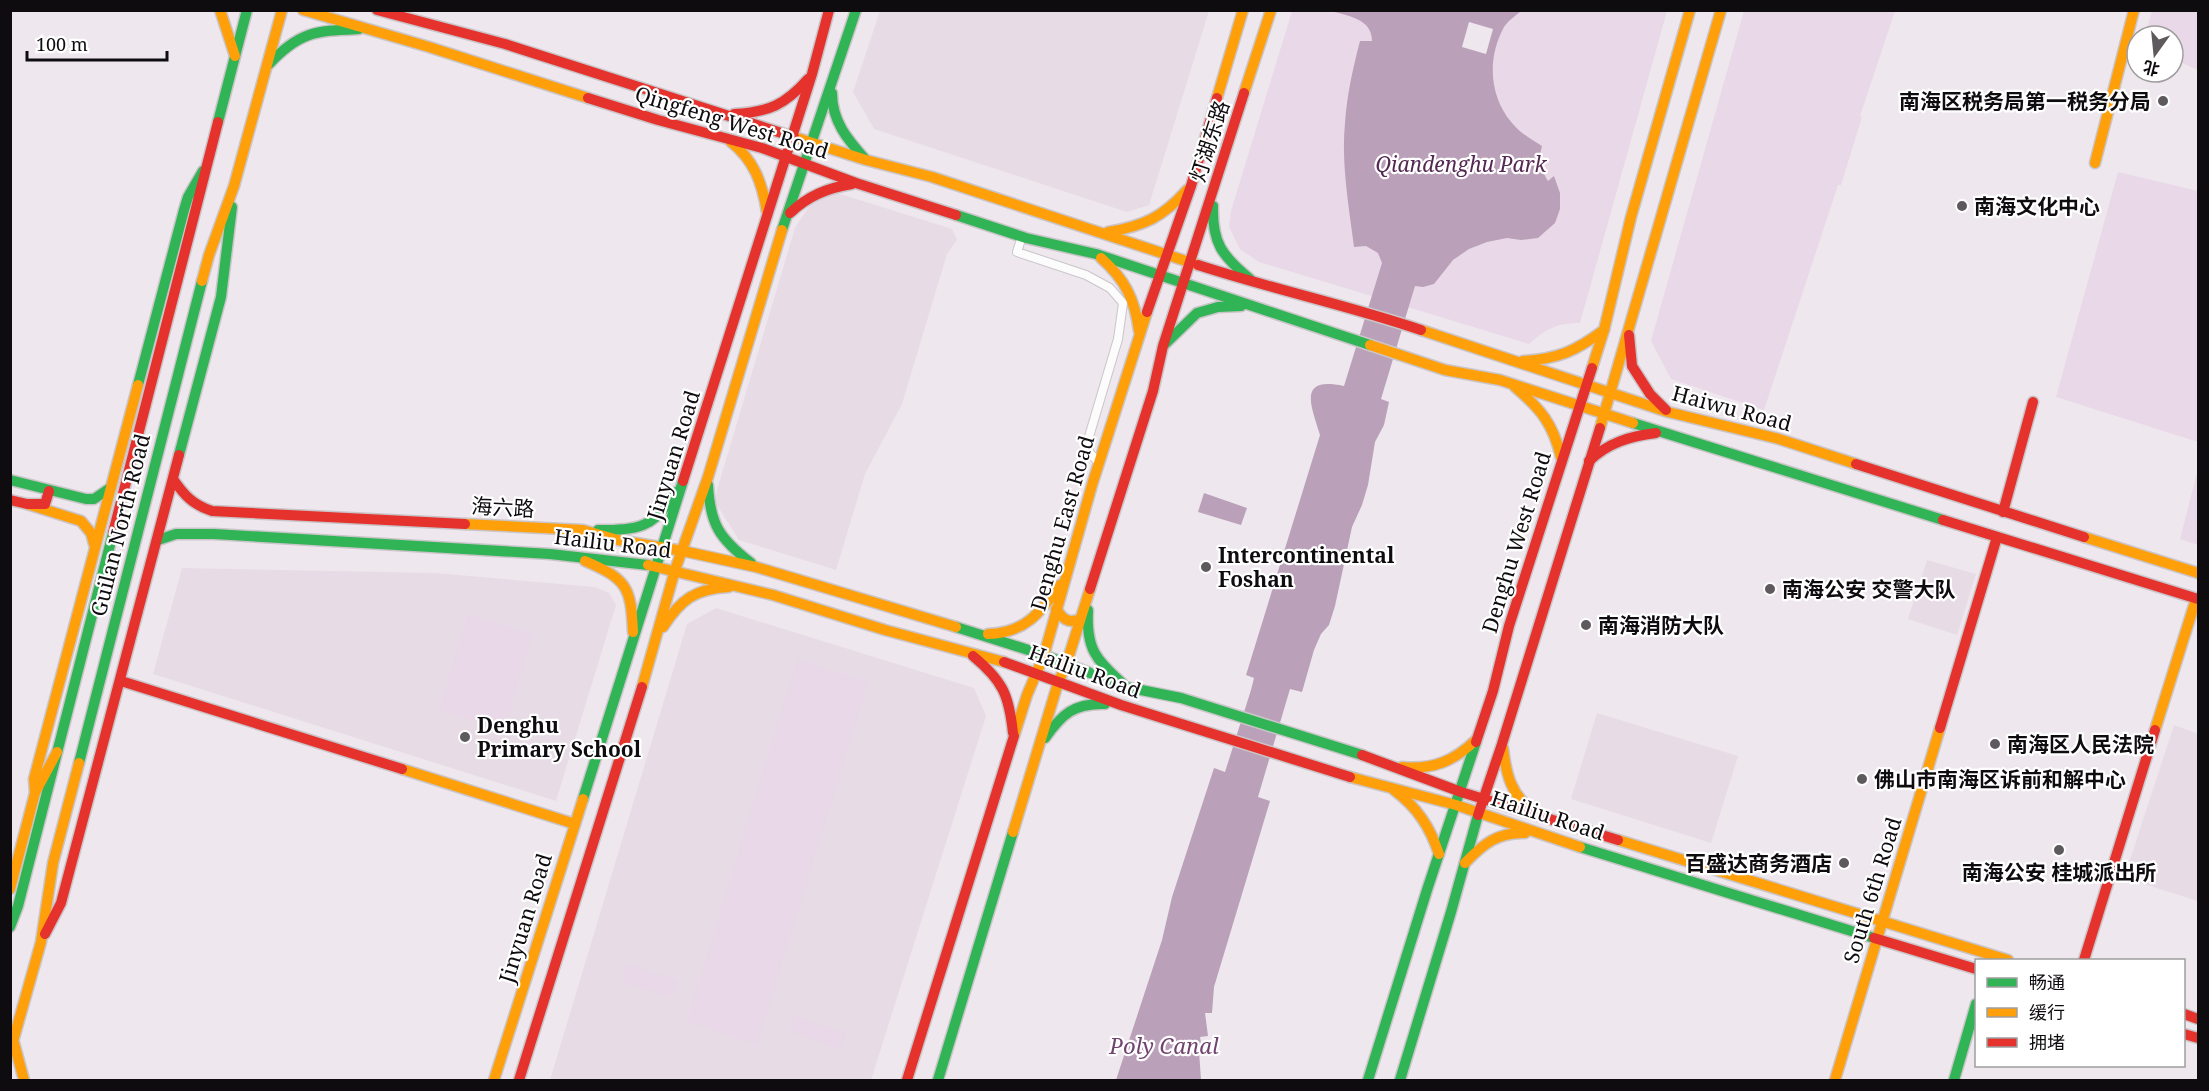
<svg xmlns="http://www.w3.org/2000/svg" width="2209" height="1091" font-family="'Noto Serif','Noto Sans SC',serif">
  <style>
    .built { fill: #e7dbe6 }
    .green { fill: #e9d8e8 }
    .water { fill: #baa1b9 }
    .pier { fill: #eee8ee }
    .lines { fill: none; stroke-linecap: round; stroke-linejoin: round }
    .street-casing { stroke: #cac5c9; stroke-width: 10 }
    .fast-casing { stroke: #cac5c9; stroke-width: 13 }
    .slow-casing { stroke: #cac5c9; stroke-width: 13 }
    .jam-casing { stroke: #cac5c9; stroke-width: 13 }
    .street { stroke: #fcfcfc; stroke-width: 8 }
    .fast { stroke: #30b455; stroke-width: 10 }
    .slow { stroke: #ff9f0a; stroke-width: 10 }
    .jam { stroke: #e5322d; stroke-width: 10 }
    .poi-dot { fill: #5d595d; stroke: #fff; stroke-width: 2 }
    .labels { text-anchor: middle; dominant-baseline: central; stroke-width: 4.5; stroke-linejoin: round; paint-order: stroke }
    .poi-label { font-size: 21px; font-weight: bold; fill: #0f0c0f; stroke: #fff; text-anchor: start }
    .street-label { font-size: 21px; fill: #0f0c0f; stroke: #fff }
    .park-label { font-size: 21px; font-style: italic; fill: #542852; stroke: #fff }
    .water-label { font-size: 22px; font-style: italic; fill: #71436f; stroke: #fff }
  </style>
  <rect width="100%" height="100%" fill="#eee8ee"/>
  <!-- built -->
  <g class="built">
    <path d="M 880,11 L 1209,11 L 1149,205 L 1127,212 L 874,129 L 853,92 Z"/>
    <path d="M 834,192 L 952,229 L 957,240 L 947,254 L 902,404 L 865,474 L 836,570 L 739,540 L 714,500 L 795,228 L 812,202 Z"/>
    <path d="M 1927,560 L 1976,574 L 1957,635 L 1908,619 Z"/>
    <path d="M 182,568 L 435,573 L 595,587 L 609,593 L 616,605 L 556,801 L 153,674 Z"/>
    <path d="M 716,608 L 974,688 L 986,716 L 871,1080 L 550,1080 L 687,624 Z"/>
    <path d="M 1597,713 L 1738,756 L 1711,843 L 1571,799 Z"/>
    <path d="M 2174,725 L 2198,734 L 2198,901 L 2124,878 Z"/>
  </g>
  <!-- green -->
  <g class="green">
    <path d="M 1292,11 L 1667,11 L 1580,323 C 1556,323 1546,329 1529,344 L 1259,262 L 1240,249 L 1229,227 L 1231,211 Z"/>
    <path d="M 1744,11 L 1895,11 L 1860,116 L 1862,117 L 1841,185 L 1838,185 L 1764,410 L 1671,379 L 1651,341 Z"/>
    <path d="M 2194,11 L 2198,12 L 2198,70 L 2173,59 L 2173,36 L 2145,36 L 2152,11 Z"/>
    <path d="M 2118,172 L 2198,191 L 2198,442 L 2056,397 Z"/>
    <path d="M 2198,469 L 2198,545 L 2180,539 Z"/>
    <path d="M 468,614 L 533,634 L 504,730 L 439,710 Z"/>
    <path d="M 797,659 L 868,682 L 757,1045 L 687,1021 Z"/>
    <path d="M 628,964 L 678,980 L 672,998 L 622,982 Z"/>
    <path d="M 795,1016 L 846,1033 L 841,1049 L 790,1032 Z"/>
  </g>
  <!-- water -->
  <g class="water">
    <path d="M 1331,11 L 1521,11 C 1515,16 1508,21 1504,27 C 1487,58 1489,96 1512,123 C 1520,133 1531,139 1542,146 C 1538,160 1541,169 1548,181 L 1554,176 L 1560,193 L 1560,209 L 1555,223 L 1538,238 L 1521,240 L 1507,238 L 1487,242 L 1469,249 L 1453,260 L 1434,284 L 1423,287 L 1415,286 L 1381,399 L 1389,402 L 1384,425 L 1375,442 L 1368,485 L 1362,505 L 1352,527 L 1335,606 L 1329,625 L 1321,634 L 1314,650 L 1302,692 L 1290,689 L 1258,797 L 1270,801 L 1214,987 L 1212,1013 L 1205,1013 L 1208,1036 L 1200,1037 L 1202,1049 L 1199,1051 L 1201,1080 L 1116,1080 L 1162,940 L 1172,897 L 1214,768 L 1225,772 L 1251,690 L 1254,678 L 1246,675 L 1320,435 C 1311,405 1297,376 1344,386 L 1382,263 L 1378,253 L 1366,246 L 1354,247 C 1349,207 1341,164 1345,123 C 1347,94 1353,68 1360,41 L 1372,41 C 1372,19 1349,16 1331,11 Z"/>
    <path d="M 1204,493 L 1247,508 L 1241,525 L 1198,512 Z"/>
  </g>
  <!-- pier -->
  <path class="pier" d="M 1469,22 L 1493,29 L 1486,54 L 1462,47 Z"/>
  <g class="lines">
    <!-- street casing -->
    <g class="street-casing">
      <path id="street" d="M 1022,236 L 1017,252 L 1086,275 L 1110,288 L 1123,303 L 1118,339 L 1088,440 L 1089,452 L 1099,463"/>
    </g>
    <!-- fast casing -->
    <g class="fast-casing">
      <g id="fast">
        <path d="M 269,64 C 300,31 316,31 359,29"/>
        <path d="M 832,93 C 832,121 847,139 865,159"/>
        <path d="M 218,122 L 247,10"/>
        <path d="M 1213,206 C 1212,243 1222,256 1250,279"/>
        <path d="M 956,215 L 1026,238 L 1096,254 L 1370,345"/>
        <path d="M 782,230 L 856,10"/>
        <path d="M 1165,344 L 1197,313 L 1218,307 L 1241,306"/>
        <path d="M 138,385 L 184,210 L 188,197 L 203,171"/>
        <path d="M 1633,423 L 1943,520"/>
        <path d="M 179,455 L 221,297 L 232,207"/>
        <path d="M 10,480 L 86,499 L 94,499 L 110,488"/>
        <path d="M 708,485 C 710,525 720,539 751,563"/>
        <path d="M 598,530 C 639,530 654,528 676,492"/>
        <path d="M 158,540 L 176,534 L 214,534 L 550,554 L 648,565"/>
        <path d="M 1088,610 C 1086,648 1095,659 1122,683"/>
        <path d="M 956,627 L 1044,655 L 1126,687 L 1181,698 L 1362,755"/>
        <path d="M 1045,738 C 1062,714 1074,703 1105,704"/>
        <path d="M 79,763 L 202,281"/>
        <path d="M 583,799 L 683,481"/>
        <path d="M 1580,847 L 1874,938"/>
        <path d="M 10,927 L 18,906 L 113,533"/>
        <path d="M 938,1080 L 1013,832"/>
        <path d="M 1368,1080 L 1427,890 L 1476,742"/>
        <path d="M 1400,1080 L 1451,912 L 1478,815"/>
        <path d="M 1954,1080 L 1976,1004"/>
      </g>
    </g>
    <!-- slow casing -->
    <g class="slow-casing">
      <g id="slow">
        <path d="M 220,10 L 235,56"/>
        <path d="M 303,10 L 429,47 L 588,98"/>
        <path d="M 1244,93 L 1271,10"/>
        <path d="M 1217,98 L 1243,10"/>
        <path d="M 794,137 L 866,160 L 932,177 L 1198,265"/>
        <path d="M 730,141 C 754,160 762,182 767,212"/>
        <path d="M 2095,163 L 2134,10"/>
        <path d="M 1108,232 C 1144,226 1163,217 1187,190"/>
        <path d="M 1101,258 C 1125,279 1135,300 1139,331"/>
        <path d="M 202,281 L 209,255 L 234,186 L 282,10"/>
        <path d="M 1421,330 L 1668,412 L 1779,439 L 1856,464"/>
        <path d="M 1370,345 L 1445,370 L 1500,380 L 1633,423"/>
        <path d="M 1523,361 C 1558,359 1576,351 1604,330"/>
        <path d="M 1592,368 L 1604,330 L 1631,217 L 1690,10"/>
        <path d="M 1515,387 C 1541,409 1553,424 1561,457"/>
        <path d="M 1600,428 L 1721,10"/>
        <path d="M 27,504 L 81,521 L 91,533 L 94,544"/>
        <path d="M 465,524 L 583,530 L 618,540 L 683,551 L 756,567 L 956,627"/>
        <path d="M 2084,537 L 2198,573"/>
        <path d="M 585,561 C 627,579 631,587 633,632"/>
        <path d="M 648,565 L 773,595 L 885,630 L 1004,662"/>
        <path d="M 1056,609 C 1063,619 1068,624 1080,619"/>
        <path d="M 663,627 C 681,599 695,589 729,587"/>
        <path d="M 988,634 C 1025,633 1040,613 1060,585"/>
        <path d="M 642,687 L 675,570 L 708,477 L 782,230"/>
        <path d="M 2155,730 L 2196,599"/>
        <path d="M 1014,736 L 1027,695 L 1044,655 L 1092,485 L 1147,312"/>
        <path d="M 1503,748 C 1506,774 1511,795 1533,811"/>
        <path d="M 1402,767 C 1433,770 1454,761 1476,740"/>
        <path d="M 402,769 L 575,824"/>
        <path d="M 1350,777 L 1456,805 L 1580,847"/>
        <path d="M 1394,790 C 1417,807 1430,827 1439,854"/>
        <path d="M 35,793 L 57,752"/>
        <path d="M 1013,832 L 1058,683 L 1066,665 L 1090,589"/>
        <path d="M 1618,840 L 2008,960"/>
        <path d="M 1465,863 C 1483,844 1498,832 1525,833"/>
        <path d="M 10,889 L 35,793 L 34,779 L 138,385"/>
        <path d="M 14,1043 L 24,1080"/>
        <path d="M 10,1052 L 41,942 L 53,863 L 79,763"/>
        <path d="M 494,1080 L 583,799"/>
        <path d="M 1835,1080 L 1940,728"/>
      </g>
    </g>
    <!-- jam casing -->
    <g class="jam-casing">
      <g id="jam">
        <path d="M 377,10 L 505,44 L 794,137"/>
        <path d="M 588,98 L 658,120 L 762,148 L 856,183 L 956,215"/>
        <path d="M 734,114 C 769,112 785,105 808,79"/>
        <path d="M 790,213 C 808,196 827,188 852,184"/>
        <path d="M 1198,265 C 1272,289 1347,305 1421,330"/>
        <path d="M 1147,312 L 1191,186 L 1217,98"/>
        <path d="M 1629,335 L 1632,366 L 1650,394 L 1666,410"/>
        <path d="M 1589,461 C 1608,443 1630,436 1656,433"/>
        <path d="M 1856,464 L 2084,537"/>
        <path d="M 173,479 C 184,495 193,505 212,511 L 465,524"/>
        <path d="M 683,481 L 812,74 L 829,10"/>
        <path d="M 10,500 L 27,504 L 45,504 L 49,491"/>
        <path d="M 2003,512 L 2033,402"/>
        <path d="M 1943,520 L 2198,599"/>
        <path d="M 113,533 L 218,122"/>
        <path d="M 1090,589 L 1153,391 L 1163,346 L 1244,93"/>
        <path d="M 973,656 C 1003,681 1009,695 1013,733"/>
        <path d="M 1004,662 L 1121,705 L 1350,777"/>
        <path d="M 121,681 L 402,769"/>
        <path d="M 1940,728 L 1997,537"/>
        <path d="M 1476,742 L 1493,691 L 1509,626 L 1592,368"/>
        <path d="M 1362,755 L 1461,792 L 1618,840"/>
        <path d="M 1478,815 L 1502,744 L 1600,428"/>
        <path d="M 45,934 L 61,903 L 179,455"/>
        <path d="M 1874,938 L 1976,969"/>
        <path d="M 2084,960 L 2155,730"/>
        <path d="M 2184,1014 L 2198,1019"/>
        <path d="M 2184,1034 L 2198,1038"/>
        <path d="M 519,1080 L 642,687"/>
        <path d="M 907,1080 L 1014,736"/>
      </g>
    </g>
    <!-- street -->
    <use href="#street" class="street"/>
    <!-- fast -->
    <use href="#fast" class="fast"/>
    <!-- slow -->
    <use href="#slow" class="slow"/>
    <!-- jam -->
    <use href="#jam" class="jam"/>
  </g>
  <!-- markers -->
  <g class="poi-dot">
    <circle cx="2163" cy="101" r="6"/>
    <circle cx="1962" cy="206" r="6"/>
    <circle cx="1206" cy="567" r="6"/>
    <circle cx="1770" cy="589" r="6"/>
    <circle cx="1586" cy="625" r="6"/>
    <circle cx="465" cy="737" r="6"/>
    <circle cx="1995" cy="744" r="6"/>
    <circle cx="1862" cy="779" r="6"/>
    <circle cx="2059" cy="850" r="6"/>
    <circle cx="1844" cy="863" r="6"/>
  </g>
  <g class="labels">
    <!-- poi labels -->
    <g class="poi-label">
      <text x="2151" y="101" text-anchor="end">南海区税务局第一税务分局</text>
      <text x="1974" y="206">南海文化中心</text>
      <text x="1218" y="555">Intercontinental<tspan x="1218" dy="24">Foshan</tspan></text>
      <text x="1782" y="589">南海公安 交警大队</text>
      <text x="1598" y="625">南海消防大队</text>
      <text x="477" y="725">Denghu<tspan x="477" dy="24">Primary School</tspan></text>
      <text x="2007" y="744">南海区人民法院</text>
      <text x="1874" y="779">佛山市南海区诉前和解中心</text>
      <text x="1832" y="863" text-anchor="end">百盛达商务酒店</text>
      <text x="2059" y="872" text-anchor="middle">南海公安 桂城派出所</text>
    </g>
    <!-- street labels -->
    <g class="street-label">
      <text transform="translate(732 122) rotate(17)">Qingfeng West Road</text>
      <text transform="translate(1209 141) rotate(-72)">灯湖东路</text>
      <text transform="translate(1732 408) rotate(15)">Haiwu Road</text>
      <text transform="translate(673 455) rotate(-73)">Jinyuan Road</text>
      <text transform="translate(503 507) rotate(3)">海六路</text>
      <text transform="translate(1062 523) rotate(-74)">Denghu East Road</text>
      <text transform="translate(120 525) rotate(-76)">Guilan North Road</text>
      <text transform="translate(1516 542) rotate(-73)">Denghu West Road</text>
      <text transform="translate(613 543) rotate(7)">Hailiu Road</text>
      <text transform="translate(1085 671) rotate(20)">Hailiu Road</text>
      <text transform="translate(1548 815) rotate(18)">Hailiu Road</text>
      <text transform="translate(1872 890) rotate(-73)">South 6th Road</text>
      <text transform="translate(525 918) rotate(-73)">Jinyuan Road</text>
    </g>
    <!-- park labels -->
    <g class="park-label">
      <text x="1461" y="164">Qiandenghu Park</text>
    </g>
    <!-- water labels -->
    <g class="water-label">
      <text x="1164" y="1045">Poly Canal</text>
    </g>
  </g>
  <!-- border -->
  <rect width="2209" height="1091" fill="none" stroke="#0f0c0f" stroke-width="24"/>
  <!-- legend -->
  <rect x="1975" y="959" width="210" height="108" fill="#ffffff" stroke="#9f9e9f" stroke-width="1.5"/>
  <rect x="1987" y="978" width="30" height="9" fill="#30b455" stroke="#9f9e9f" stroke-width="1.5"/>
  <text x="2029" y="989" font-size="18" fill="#0f0c0f">畅通</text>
  <rect x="1987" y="1008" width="30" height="9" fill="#ff9f0a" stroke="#9f9e9f" stroke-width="1.5"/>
  <text x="2029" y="1019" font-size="18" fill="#0f0c0f">缓行</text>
  <rect x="1987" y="1038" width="30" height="9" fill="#e5322d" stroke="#9f9e9f" stroke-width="1.5"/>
  <text x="2029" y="1049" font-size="18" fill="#0f0c0f">拥堵</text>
  <!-- north arrow -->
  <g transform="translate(2155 54) rotate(195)"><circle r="28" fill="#ffffff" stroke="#9f9e9f" stroke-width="1.5"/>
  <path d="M0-4.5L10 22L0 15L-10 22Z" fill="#5d595d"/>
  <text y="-9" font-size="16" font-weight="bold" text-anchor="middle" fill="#0f0c0f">北</text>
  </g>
  <!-- scale -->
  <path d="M27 51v9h140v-9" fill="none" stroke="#0f0c0f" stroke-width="3"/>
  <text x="36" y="51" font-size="18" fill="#0f0c0f" stroke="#ffffff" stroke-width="4.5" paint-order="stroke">100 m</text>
</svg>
